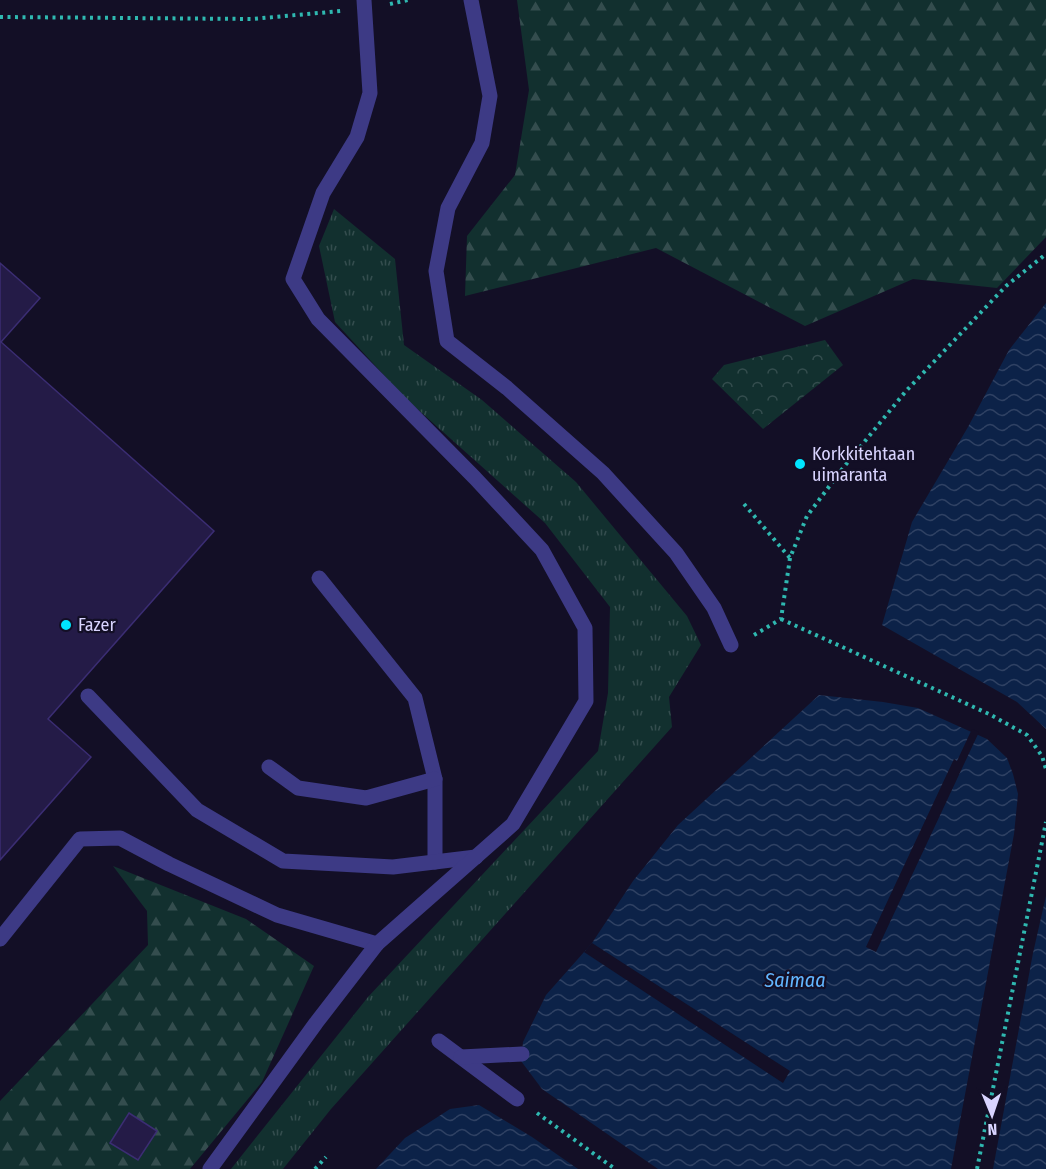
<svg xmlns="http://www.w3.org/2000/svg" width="1046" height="1169" font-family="'Fira Sans Condensed',sans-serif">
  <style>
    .grass { fill: url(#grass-tufts) }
    .forest { fill: url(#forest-firs) }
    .park { fill: url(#park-crowns) }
    .water { fill: url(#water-waves) }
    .pier { fill: #130f26 }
    .building { fill: #241b47; stroke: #3b2d73; stroke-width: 1.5 }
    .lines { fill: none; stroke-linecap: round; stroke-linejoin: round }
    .path { stroke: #2fb8b0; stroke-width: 4; stroke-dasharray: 3 4.5; stroke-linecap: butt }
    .minor { stroke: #3d3a85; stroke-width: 15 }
    .poi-dot { fill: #00e5ff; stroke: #130f26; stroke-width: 2 }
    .labels { text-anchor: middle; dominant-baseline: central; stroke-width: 4.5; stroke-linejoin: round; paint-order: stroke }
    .poi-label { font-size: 18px; fill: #d9d4ff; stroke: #130f26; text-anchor: start }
    .water-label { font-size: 20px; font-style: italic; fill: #62b6ff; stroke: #130f26 }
  </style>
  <defs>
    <pattern id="grass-tufts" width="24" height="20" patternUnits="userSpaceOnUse" patternTransform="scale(1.5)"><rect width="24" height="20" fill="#12302f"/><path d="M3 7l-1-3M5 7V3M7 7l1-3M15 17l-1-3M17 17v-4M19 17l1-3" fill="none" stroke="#344d4e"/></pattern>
    <pattern id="forest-firs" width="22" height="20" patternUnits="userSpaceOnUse" patternTransform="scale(1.5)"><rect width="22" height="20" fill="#12302f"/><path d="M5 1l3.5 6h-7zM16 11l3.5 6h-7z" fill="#344d4e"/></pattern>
    <pattern id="park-crowns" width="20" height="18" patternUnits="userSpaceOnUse" patternTransform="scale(1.5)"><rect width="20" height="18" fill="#12302f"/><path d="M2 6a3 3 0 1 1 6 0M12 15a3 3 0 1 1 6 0" fill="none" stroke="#344d4e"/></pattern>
    <pattern id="water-waves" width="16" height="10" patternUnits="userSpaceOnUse" patternTransform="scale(1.5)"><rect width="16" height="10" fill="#0c2248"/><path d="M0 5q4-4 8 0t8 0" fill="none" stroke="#2f4163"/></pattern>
  </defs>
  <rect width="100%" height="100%" fill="#130f26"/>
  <!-- grass -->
  <path class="grass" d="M 334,209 L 395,259 L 404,345 L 482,400 L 576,482 L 687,616 L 701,645 L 669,697 L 672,727 L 331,1109 L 283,1169 L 231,1169 L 368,997 L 598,751 L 608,693 L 610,607 L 545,523 L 405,398 L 335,322 L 319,246 Z"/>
  <!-- forest -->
  <g class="forest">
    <path d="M 517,0 L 1046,0 L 1046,237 L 997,288 L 913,279 L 805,326 L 656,248 L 465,296 L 467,236 L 515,175 L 529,90 Z"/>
    <path d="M 113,866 L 246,919 L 314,966 L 262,1082 L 190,1169 L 0,1169 L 0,1101 L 148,945 L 147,911 Z"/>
  </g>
  <!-- park -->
  <path class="park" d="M 825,340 L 843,365 L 763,429 L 712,379 L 724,365 Z"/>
  <!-- water -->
  <g class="water">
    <path d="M 1046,303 L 1046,729 L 1017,702 L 882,625 L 912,522 L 968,427 L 1009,350 Z"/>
    <path d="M 819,695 L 883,702 L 918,708 L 987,739 L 1007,758 L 1013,774 L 1018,794 L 1014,834 L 951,1169 L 658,1169 L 542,1089 L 521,1061 L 523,1042 L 546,995 L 592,943 L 633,881 L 678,825 Z"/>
    <path d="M 1046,896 L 1046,1169 L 993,1169 L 1033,953 Z"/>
    <path d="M 479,1105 L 532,1137 L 578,1169 L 376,1169 L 405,1138 L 450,1109 Z"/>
  </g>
  <!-- pier -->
  <g class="pier">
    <path d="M 972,729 L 979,732 L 876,952 L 866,947 L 954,759 L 957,761 Z"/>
    <path d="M 592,943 L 790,1071 L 783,1083 L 584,952 Z"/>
  </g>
  <!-- building -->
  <g class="building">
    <path d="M 0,263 L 40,298 L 1,342 L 214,531 L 48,719 L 91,757 L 0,860 Z"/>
    <path d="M 129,1113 L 157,1131 L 138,1160 L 110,1143 Z"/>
  </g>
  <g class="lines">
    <!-- path -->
    <g class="path">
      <path d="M 390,4 L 408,0"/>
      <path d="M 0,17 L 252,19 L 341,11"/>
      <path d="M 744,504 L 790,558"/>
      <path d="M 781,619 L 989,714 L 1027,735 L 1042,756 L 1046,769"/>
      <path d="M 754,635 L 781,619 L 790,558 L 807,516 L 843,468 L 906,391 L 1006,286 L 1046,254"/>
      <path d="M 537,1113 L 615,1169"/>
      <path d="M 315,1169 L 326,1157"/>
      <path d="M 977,1169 L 1046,822"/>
    </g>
    <!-- minor -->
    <g class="minor">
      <path d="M 471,0 L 490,96 L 482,143 L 448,208 L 436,271 L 447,341 L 507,388 L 603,473 L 676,553 L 714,608 L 731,645"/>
      <path d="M 319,578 L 415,698 L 435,779 L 435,862"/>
      <path d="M 88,696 L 197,810 L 283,861 L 393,867 L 476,857"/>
      <path d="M 269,767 L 298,788 L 366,798 L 435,779"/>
      <path d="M 0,939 L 80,839 L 120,838 L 169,864 L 277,915 L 377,944"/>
      <path d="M 439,1041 L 517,1099"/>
      <path d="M 461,1057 L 522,1054"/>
      <path d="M 210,1169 L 316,1023 L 377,944 L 513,824 L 586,701 L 585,628 L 542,550 L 475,478 L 318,319 L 293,279 L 323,193 L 357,137 L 370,93 L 364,0"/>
    </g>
  </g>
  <!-- markers -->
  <g class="poi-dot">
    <circle cx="800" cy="464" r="6"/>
    <circle cx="66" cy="625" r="6"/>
  </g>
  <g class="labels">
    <!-- poi labels -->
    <g class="poi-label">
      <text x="812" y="454">Korkkitehtaan<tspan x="812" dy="21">uimaranta</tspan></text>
      <text x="78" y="625">Fazer</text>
    </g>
    <!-- water labels -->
    <g class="water-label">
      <text x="795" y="980">Saimaa</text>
    </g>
  </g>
  <!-- north arrow -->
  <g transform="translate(992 1115) rotate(178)" stroke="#130f26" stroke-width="4.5" paint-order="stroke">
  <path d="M0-4.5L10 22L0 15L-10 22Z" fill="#d9d4ff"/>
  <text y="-9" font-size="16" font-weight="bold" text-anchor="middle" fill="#d9d4ff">N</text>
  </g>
</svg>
